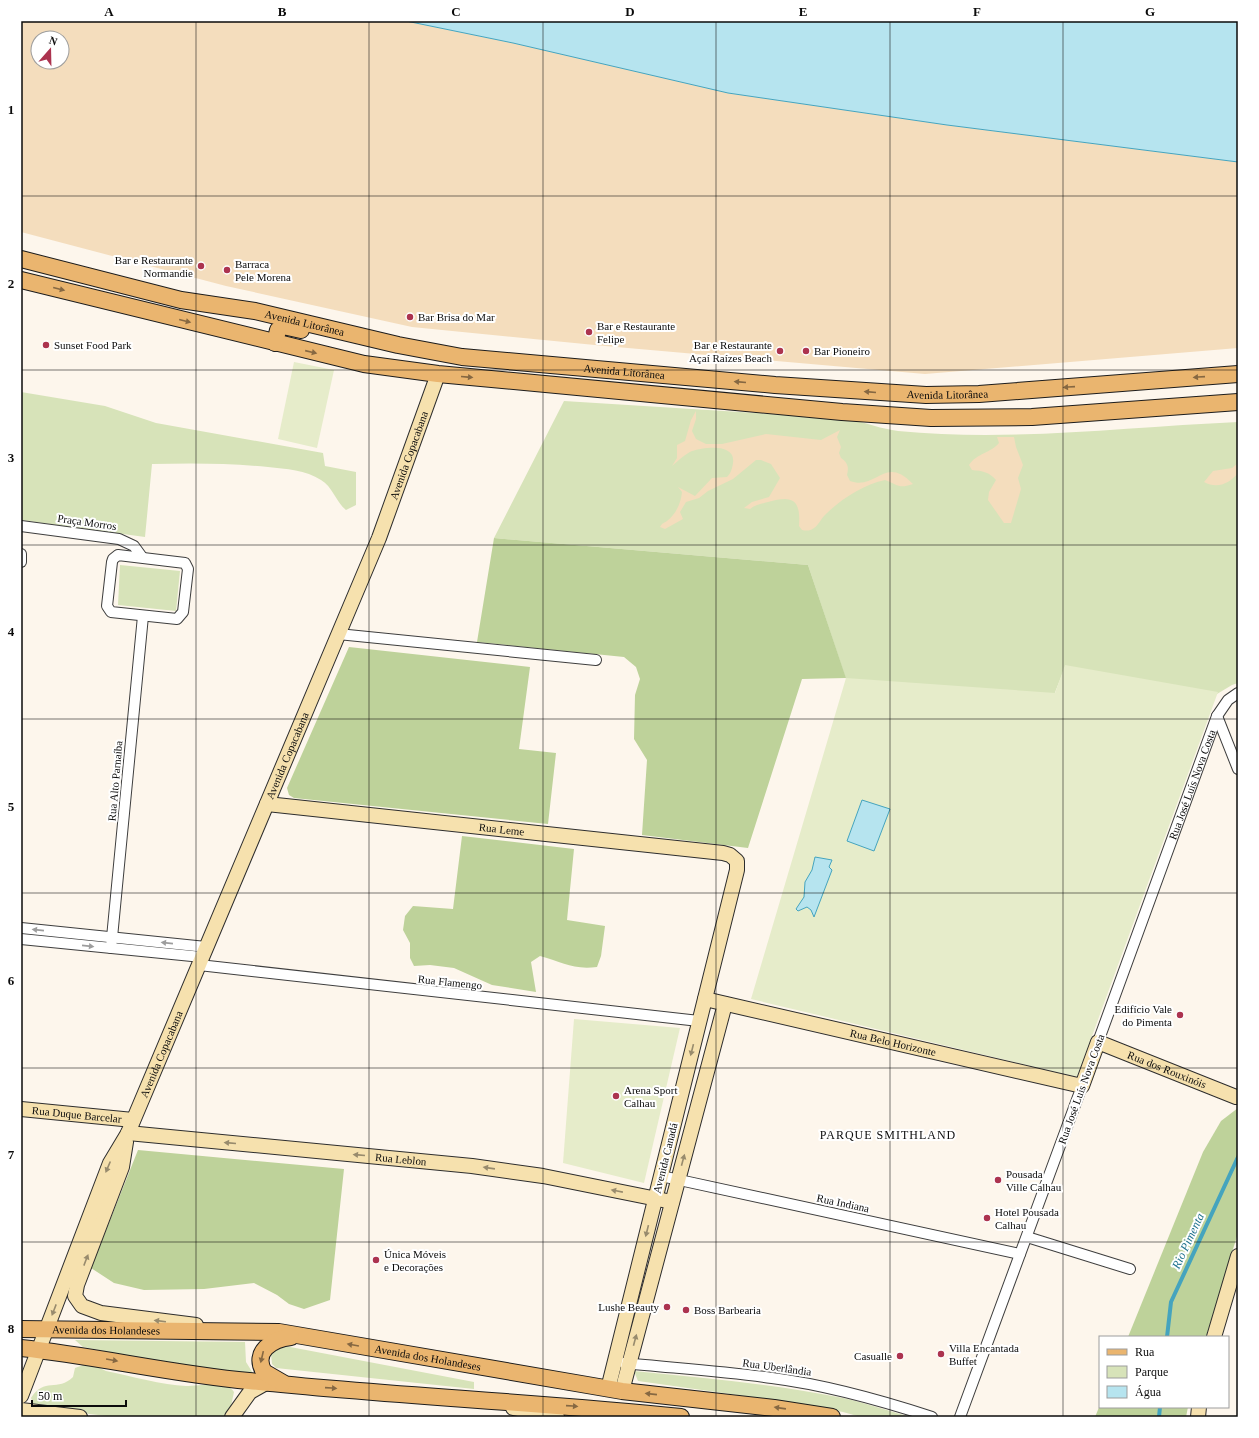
<svg xmlns="http://www.w3.org/2000/svg" width="1259" height="1438" font-family="Georgia,serif">
  <style>
    .green { fill: #d7e3b9 }
    .forest { fill: #bed29a }
    .sand { fill: #f4ddbd; fill-rule: evenodd }
    .pitch { fill: #e6ecca }
    .water { fill: #b6e4ef; stroke: #45a4be }
    .lines { fill: none; stroke-linecap: round; stroke-linejoin: round }
    .stream { stroke: #45a4be; stroke-width: 4 }
    .street-casing { stroke: #3e3e3e; stroke-width: 12 }
    .secondary-casing { stroke: #2d2d2d; stroke-width: 16 }
    .primary-casing { stroke: #1c1c1c; stroke-width: 18 }
    .street { stroke: #fff; stroke-width: 10 }
    .secondary { stroke: #f6e1ae; stroke-width: 14 }
    .primary { stroke: #eab56f; stroke-width: 16 }
    .oneway { fill: #866842 }
    .oneway2 { fill: #9d9d9d }
    .oneway3 { fill: #988b6d }
    .grid { fill: none; stroke: #0b0b0b; stroke-width: 1; stroke-opacity: 0.55 }
    .poi-dot { fill: #ac334f; stroke: #fff; stroke-width: 1.5 }
    .labels { text-anchor: middle; dominant-baseline: central; stroke-width: 4; stroke-linejoin: round; paint-order: stroke }
    .poi-label { font-size: 11px; fill: #0b0b0b; stroke: #fff; text-anchor: start }
    .street-label { font-size: 11px; fill: #0b0b0b; stroke: #fff }
    .neighbourhood-label { font-size: 12px; letter-spacing: 1px; fill: #0b0b0b; stroke: #fff }
    .water-label { font-size: 12px; font-style: italic; fill: #23748f; stroke: #fff }
    .neatline { fill: none; stroke: #0b0b0b; stroke-width: 1.5 }
    .grid-label { font-size: 13px; text-anchor: middle; font-weight: bold; fill: #0b0b0b }
  </style>
  <rect width="100%" height="100%" fill="#fdf6ec"/>
  <!-- green -->
  <g class="green">
    <path d="M 21,392 L 105,406 L 156,423 L 323,453 L 325,466 L 356,472 L 356,505 L 346,510 C 336,502 332,486 321,480 C 306,470 286,469 268,467 C 229,463 191,463 152,464 L 145,537 L 21,520 Z"/>
    <path d="M 564,401 L 850,419 C 866,423 882,429 898,431 C 1011,442 1125,427 1238,422 L 1238,683 L 1232,685 L 1217,694 L 1065,667 L 1054,695 L 846,679 L 808,565 L 494,538 Z"/>
    <path d="M 120,565 L 180,571 L 176,611 L 118,605 Z"/>
    <path d="M 75,1340 L 245,1342 L 246,1362 L 254,1375 L 172,1364 L 83,1347 Z"/>
    <path d="M 285,1346 L 474,1382 L 474,1389 L 276,1368 L 272,1364 L 271,1354 L 277,1348 Z"/>
    <path d="M 86,1364 L 96,1366 L 106,1371 C 130,1376 163,1385 186,1386 C 199,1386 227,1380 234,1392 L 231,1406 L 223,1417 L 115,1417 L 39,1408 L 34,1405 L 31,1398 C 44,1377 58,1392 73,1377 L 75,1368 Z"/>
    <path d="M 634,1371 C 704,1378 774,1384 843,1398 C 866,1403 889,1411 911,1417 L 861,1417 L 843,1412 L 787,1402 L 638,1381 Z"/>
  </g>
  <!-- forest -->
  <g class="forest">
    <path d="M 494,538 L 808,565 L 846,678 L 802,679 L 748,848 L 642,835 L 647,760 L 634,739 L 635,695 L 640,679 L 636,667 L 624,657 L 477,642 Z"/>
    <path d="M 349,647 L 530,667 L 519,749 L 556,753 L 548,824 L 294,798 L 289,795 L 287,788 Z"/>
    <path d="M 462,836 L 574,849 L 567,920 L 605,926 L 601,956 L 597,967 C 572,970 563,962 540,956 L 531,962 L 536,992 L 492,985 L 454,968 L 430,965 L 414,966 L 410,958 L 410,943 L 403,930 L 405,916 L 413,906 L 453,909 Z"/>
    <path d="M 1238,1108 L 1238,1233 L 1206,1337 L 1128,1337 L 1203,1152 L 1221,1121 Z"/>
    <path d="M 138,1150 L 344,1169 L 330,1300 L 304,1309 L 289,1304 L 277,1295 L 254,1283 L 204,1289 L 144,1290 L 114,1283 L 91,1268 Z"/>
    <path d="M 1100,1405 L 1100,1407 L 1188,1407 L 1186,1417 L 1095,1417 Z"/>
  </g>
  <!-- sand -->
  <g class="sand">
    <path d="M 21,21 L 406,21 L 513,43 L 728,93 L 947,125 L 1238,162 L 1238,348 L 925,374 L 605,346 L 412,327 L 226,286 L 21,232 ZM 38,38 L 62,38 L 62,62 L 38,62 Z"/>
    <path d="M 696,411 L 696,419 L 692,431 L 696,439 L 706,444 L 722,444 L 766,434 L 821,440 L 840,430 L 837,437 L 841,447 L 839,453 L 841,458 C 848,463 849,467 847,475 L 850,481 C 877,491 884,454 913,484 C 898,489 899,485 885,480 C 865,484 841,499 826,514 C 821,518 819,525 814,528 C 810,531 807,531 802,530 L 799,526 C 801,499 792,495 768,502 C 761,504 755,505 750,509 L 744,508 L 752,502 L 769,497 L 780,478 L 771,464 L 761,460 L 756,460 L 733,479 L 708,491 L 699,498 L 686,502 L 680,512 L 683,519 L 665,529 L 660,527 C 662,523 664,523 667,521 C 676,514 681,503 682,492 L 678,487 L 695,496 L 712,478 L 727,477 C 731,473 732,469 733,463 C 736,443 705,447 692,451 C 685,454 678,461 672,466 L 677,458 L 677,445 L 685,441 L 691,420 Z"/>
    <path d="M 997,437 L 1014,437 L 1016,447 L 1023,465 L 1018,478 L 1021,489 L 1011,523 L 1004,523 L 988,500 L 989,492 L 996,480 C 989,472 983,471 972,470 L 969,465 C 977,453 991,453 999,443 Z"/>
    <path d="M 1238,463 L 1238,473 C 1229,484 1217,489 1204,482 L 1213,471 L 1232,468 Z"/>
  </g>
  <!-- pitch -->
  <g class="pitch">
    <path d="M 294,362 L 334,370 L 317,448 L 278,439 Z"/>
    <path d="M 1065,665 L 1218,692 L 1077,1077 L 751,999 L 846,678 L 1055,693 Z"/>
    <path d="M 574,1019 L 680,1028 L 644,1183 L 563,1163 Z"/>
  </g>
  <!-- water -->
  <g class="water">
    <path d="M 406,21 L 1238,21 L 1238,162 L 947,125 L 728,93 L 513,43 Z"/>
    <path d="M 862,800 L 890,809 L 874,851 L 847,841 Z"/>
    <path d="M 815,857 L 832,860 L 829,867 L 832,870 L 814,917 L 811,910 L 807,907 L 798,911 L 796,909 L 804,897 L 805,882 L 812,870 Z"/>
  </g>
  <g class="lines">
    <!-- stream -->
    <g class="stream">
      <path d="M 1167,1337 L 1171,1302 L 1238,1157"/>
      <path d="M 1159,1417 L 1160,1407"/>
    </g>
    <!-- street casing -->
    <g class="street-casing">
      <g id="street">
        <path d="M 21,526 L 119,539 L 134,546 L 142,557"/>
        <path d="M 21,554 L 21,562"/>
        <path d="M 118,555 L 185,563 L 188,569 L 183,612 L 177,619 L 111,612 L 107,606 L 112,562 L 113,559 Z"/>
        <path d="M 338,634 L 596,660"/>
        <path d="M 1217,716 L 1238,769"/>
        <path d="M 21,928 L 206,947"/>
        <path d="M 21,939 L 202,957"/>
        <path d="M 111,948 L 143,616"/>
        <path d="M 199,965 L 699,1021"/>
        <path id="s1" d="M 1098,1042 L 1217,716 L 1228,700 L 1238,693"/>
        <path d="M 661,1176 L 1020,1254"/>
        <path d="M 1027,1237 L 1130,1269"/>
        <path d="M 624,1363 C 673,1368 723,1371 772,1378 C 827,1385 880,1400 932,1417"/>
        <path d="M 960,1417 L 1082,1086"/>
      </g>
    </g>
    <!-- secondary casing -->
    <g class="secondary-casing">
      <g id="secondary">
        <path id="s2" d="M 267,804 L 723,853 L 730,855 L 737,861 L 737,870 L 608,1389"/>
        <path id="s3" d="M 705,999 L 1082,1086 L 1098,1042 L 1236,1097"/>
        <path id="s4" d="M 21,1109 L 133,1120"/>
        <path id="s5" d="M 128,1133 L 472,1166 L 543,1176 L 672,1202"/>
        <path d="M 126,1142 L 122,1167 L 77,1285 L 75,1296 L 82,1306 L 101,1313 L 196,1325"/>
        <path d="M 1214,1337 L 1238,1256"/>
        <path d="M 622,1391 L 725,1004"/>
        <path id="s6" d="M 21,1396 L 110,1163 L 128,1133 L 379,538 L 438,374"/>
        <path d="M 513,1408 L 557,1417"/>
        <path d="M 21,1410 L 80,1417"/>
        <path d="M 232,1417 L 250,1392 L 266,1383"/>
        <path d="M 1198,1417 L 1199,1407"/>
      </g>
    </g>
    <!-- primary casing -->
    <g class="primary-casing">
      <g id="primary">
        <path id="s7" d="M 21,259 L 181,300 L 255,311 L 398,345 L 462,357 L 775,385 L 926,395 L 979,394 L 1238,374"/>
        <path d="M 21,280 L 364,364 L 438,374 L 842,412 L 931,418 L 1032,417 L 1238,402"/>
        <path d="M 275,343 L 278,330 L 283,326 L 301,330"/>
        <path id="s8" d="M 21,1329 L 279,1332 L 622,1391 L 774,1408 L 832,1417"/>
        <path d="M 21,1348 C 97,1356 172,1374 249,1381 C 393,1396 537,1402 681,1417"/>
        <path d="M 283,1383 L 264,1372 C 252,1352 272,1339 291,1337"/>
      </g>
    </g>
    <!-- street -->
    <use href="#street" class="street"/>
    <!-- secondary -->
    <use href="#secondary" class="secondary"/>
    <!-- primary -->
    <use href="#primary" class="primary"/>
  </g>
  <!-- one-way arrows -->
  <defs><path id="oneway-solid" d="M-6-.8H1V-3.2L6.5 0L1 3.2V.8H-6Z"/></defs>
  <g class="oneway">
    <use href="#oneway-solid" transform="translate(59 289) rotate(14)"/>
    <use href="#oneway-solid" transform="translate(185 321) rotate(14)"/>
    <use href="#oneway-solid" transform="translate(311 352) rotate(13)"/>
    <use href="#oneway-solid" transform="translate(467 377) rotate(5)"/>
    <use href="#oneway-solid" transform="translate(1199 377) rotate(176)"/>
    <use href="#oneway-solid" transform="translate(740 382) rotate(-175)"/>
    <use href="#oneway-solid" transform="translate(1069 387) rotate(176)"/>
    <use href="#oneway-solid" transform="translate(870 392) rotate(-175)"/>
    <use href="#oneway-solid" transform="translate(353 1345) rotate(-170)"/>
    <use href="#oneway-solid" transform="translate(262 1357) rotate(103)"/>
    <use href="#oneway-solid" transform="translate(112 1360) rotate(10)"/>
    <use href="#oneway-solid" transform="translate(331 1388) rotate(4)"/>
    <use href="#oneway-solid" transform="translate(651 1394) rotate(-174)"/>
    <use href="#oneway-solid" transform="translate(572 1406) rotate(4)"/>
    <use href="#oneway-solid" transform="translate(780 1408) rotate(-172)"/>
  </g>
  <g class="oneway2">
    <use href="#oneway-solid" transform="translate(38 930) rotate(-174)"/>
    <use href="#oneway-solid" transform="translate(167 943) rotate(-174)"/>
    <use href="#oneway-solid" transform="translate(88 946) rotate(6)"/>
  </g>
  <g class="oneway3">
    <use href="#oneway-solid" transform="translate(692 1050) rotate(104)"/>
    <use href="#oneway-solid" transform="translate(230 1143) rotate(-175)"/>
    <use href="#oneway-solid" transform="translate(359 1155) rotate(-175)"/>
    <use href="#oneway-solid" transform="translate(683 1160) rotate(-75)"/>
    <use href="#oneway-solid" transform="translate(108 1167) rotate(113)"/>
    <use href="#oneway-solid" transform="translate(489 1168) rotate(-172)"/>
    <use href="#oneway-solid" transform="translate(617 1191) rotate(-169)"/>
    <use href="#oneway-solid" transform="translate(647 1231) rotate(104)"/>
    <use href="#oneway-solid" transform="translate(86 1260) rotate(-69)"/>
    <use href="#oneway-solid" transform="translate(54 1310) rotate(111)"/>
    <use href="#oneway-solid" transform="translate(160 1321) rotate(-173)"/>
    <use href="#oneway-solid" transform="translate(635 1340) rotate(-75)"/>
  </g>
  <!-- grid -->
  <path class="grid" d="M 196,21 L 196,1417M 369,21 L 369,1417M 543,21 L 543,1417M 716,21 L 716,1417M 890,21 L 890,1417M 1063,21 L 1063,1417M 21,196 L 1238,196M 21,370 L 1238,370M 21,545 L 1238,545M 21,719 L 1238,719M 21,893 L 1238,893M 21,1068 L 1238,1068M 21,1242 L 1238,1242"/>
  <!-- markers -->
  <g class="poi-dot">
    <circle cx="201" cy="266" r="4"/>
    <circle cx="227" cy="270" r="4"/>
    <circle cx="410" cy="317" r="4"/>
    <circle cx="589" cy="332" r="4"/>
    <circle cx="46" cy="345" r="4"/>
    <circle cx="780" cy="351" r="4"/>
    <circle cx="806" cy="351" r="4"/>
    <circle cx="1180" cy="1015" r="4"/>
    <circle cx="616" cy="1096" r="4"/>
    <circle cx="998" cy="1180" r="4"/>
    <circle cx="987" cy="1218" r="4"/>
    <circle cx="376" cy="1260" r="4"/>
    <circle cx="667" cy="1307" r="4"/>
    <circle cx="686" cy="1310" r="4"/>
    <circle cx="941" cy="1354" r="4"/>
    <circle cx="900" cy="1356" r="4"/>
  </g>
  <g class="labels">
    <!-- poi labels -->
    <g class="poi-label">
      <text x="193" y="260" text-anchor="end">Bar e Restaurante<tspan x="193" dy="13">Normandie</tspan></text>
      <text x="235" y="264">Barraca<tspan x="235" dy="13">Pele Morena</tspan></text>
      <text x="418" y="317">Bar Brisa do Mar</text>
      <text x="597" y="326">Bar e Restaurante<tspan x="597" dy="13">Felipe</tspan></text>
      <text x="54" y="345">Sunset Food Park</text>
      <text x="772" y="345" text-anchor="end">Bar e Restaurante<tspan x="772" dy="13">Açaí Raízes Beach</tspan></text>
      <text x="814" y="351">Bar Pioneiro</text>
      <text x="1172" y="1009" text-anchor="end">Edifício Vale<tspan x="1172" dy="13">do Pimenta</tspan></text>
      <text x="624" y="1090">Arena Sport<tspan x="624" dy="13">Calhau</tspan></text>
      <text x="1006" y="1174">Pousada<tspan x="1006" dy="13">Ville Calhau</tspan></text>
      <text x="995" y="1212">Hotel Pousada<tspan x="995" dy="13">Calhau</tspan></text>
      <text x="384" y="1254">Única Móveis<tspan x="384" dy="13">e Decorações</tspan></text>
      <text x="659" y="1307" text-anchor="end">Lushe Beauty</text>
      <text x="694" y="1310">Boss Barbearia</text>
      <text x="949" y="1348">Villa Encantada<tspan x="949" dy="13">Buffet</tspan></text>
      <text x="892" y="1356" text-anchor="end">Casualle</text>
    </g>
    <!-- street labels -->
    <g class="street-label">
      <text stroke="none"><textPath href="#s7" startOffset="291">Avenida Litorânea</textPath></text>
      <text stroke="none"><textPath href="#s7" startOffset="615">Avenida Litorânea</textPath></text>
      <text stroke="none"><textPath href="#s7" startOffset="939">Avenida Litorânea</textPath></text>
      <text stroke="none"><textPath href="#s6" startOffset="1018">Avenida Copacabana</textPath></text>
      <text transform="translate(87 522) rotate(8)">Praça Morros</text>
      <text stroke="none"><textPath href="#s6" startOffset="694">Avenida Copacabana</textPath></text>
      <text transform="translate(115 781) rotate(-85)">Rua Alto Parnaíba</text>
      <text stroke="none"><textPath href="#s1" startOffset="274">Rua José Luís Nova Costa</textPath></text>
      <text stroke="none"><textPath href="#s2" startOffset="236">Rua Leme</textPath></text>
      <text transform="translate(450 982) rotate(6)">Rua Flamengo</text>
      <text stroke="none"><textPath href="#s3" startOffset="193">Rua Belo Horizonte</textPath></text>
      <text stroke="none"><textPath href="#s6" startOffset="370">Avenida Copacabana</textPath></text>
      <text stroke="none"><textPath href="#s3" startOffset="508">Rua dos Rouxinóis</textPath></text>
      <text transform="translate(1081 1089) rotate(-70)">Rua José Luís Nova Costa</text>
      <text stroke="none"><textPath href="#s4" startOffset="56">Rua Duque Barcelar</textPath></text>
      <text transform="translate(665 1158) rotate(-76)">Avenida Canadá</text>
      <text stroke="none"><textPath href="#s5" startOffset="274">Rua Leblon</textPath></text>
      <text transform="translate(843 1203) rotate(12)">Rua Indiana</text>
      <text stroke="none"><textPath href="#s8" startOffset="85">Avenida dos Holandeses</textPath></text>
      <text stroke="none"><textPath href="#s8" startOffset="409">Avenida dos Holandeses</textPath></text>
      <text transform="translate(777 1367) rotate(8)">Rua Uberlândia</text>
    </g>
    <!-- neighbourhood labels -->
    <g class="neighbourhood-label">
      <text x="888" y="1135">PARQUE SMITHLAND</text>
    </g>
    <!-- water labels -->
    <g class="water-label">
      <text transform="translate(1188 1241) rotate(-65)">Rio Pimenta</text>
    </g>
  </g>
  <!-- border -->
  <rect width="1259" height="1438" fill="none" stroke="#ffffff" stroke-width="44"/>
  <!-- legend -->
  <rect x="1099" y="1336" width="130" height="72" fill="#ffffff" stroke="#9d9d9d"/>
  <rect x="1107" y="1349" width="20" height="6" fill="#eab56f" stroke="#9d9d9d"/>
  <text x="1135" y="1356" font-size="12" fill="#0b0b0b">Rua</text>
  <rect x="1107" y="1366" width="20" height="12" fill="#d7e3b9" stroke="#9d9d9d"/>
  <text x="1135" y="1376" font-size="12" fill="#0b0b0b">Parque</text>
  <rect x="1107" y="1386" width="20" height="12" fill="#b6e4ef" stroke="#9d9d9d"/>
  <text x="1135" y="1396" font-size="12" fill="#0b0b0b">Água</text>
  <!-- north arrow -->
  <g transform="translate(50 50) rotate(20)"><circle r="19" fill="#ffffff" stroke="#9d9d9d"/>
  <path d="M0-3L7 15L0 10L-7 15Z" fill="#ac334f"/>
  <text y="-6" font-size="11" font-weight="bold" text-anchor="middle" fill="#0b0b0b">N</text>
  </g>
  <!-- scale -->
  <path d="M32 1400v6h94v-6" fill="none" stroke="#0b0b0b" stroke-width="2"/>
  <text x="38" y="1400" font-size="12" fill="#0b0b0b" stroke="#ffffff" stroke-width="3" paint-order="stroke">50 m</text>
  <rect x="22" y="22" width="1215" height="1394" class="neatline"/>
  <g class="grid-label">
    <text x="109" y="16">A</text>
    <text x="282" y="16">B</text>
    <text x="456" y="16">C</text>
    <text x="630" y="16">D</text>
    <text x="803" y="16">E</text>
    <text x="977" y="16">F</text>
    <text x="1150" y="16">G</text>
    <text x="11" y="114">1</text>
    <text x="11" y="288">2</text>
    <text x="11" y="462">3</text>
    <text x="11" y="636">4</text>
    <text x="11" y="811">5</text>
    <text x="11" y="985">6</text>
    <text x="11" y="1159">7</text>
    <text x="11" y="1333">8</text>
  </g>
</svg>
